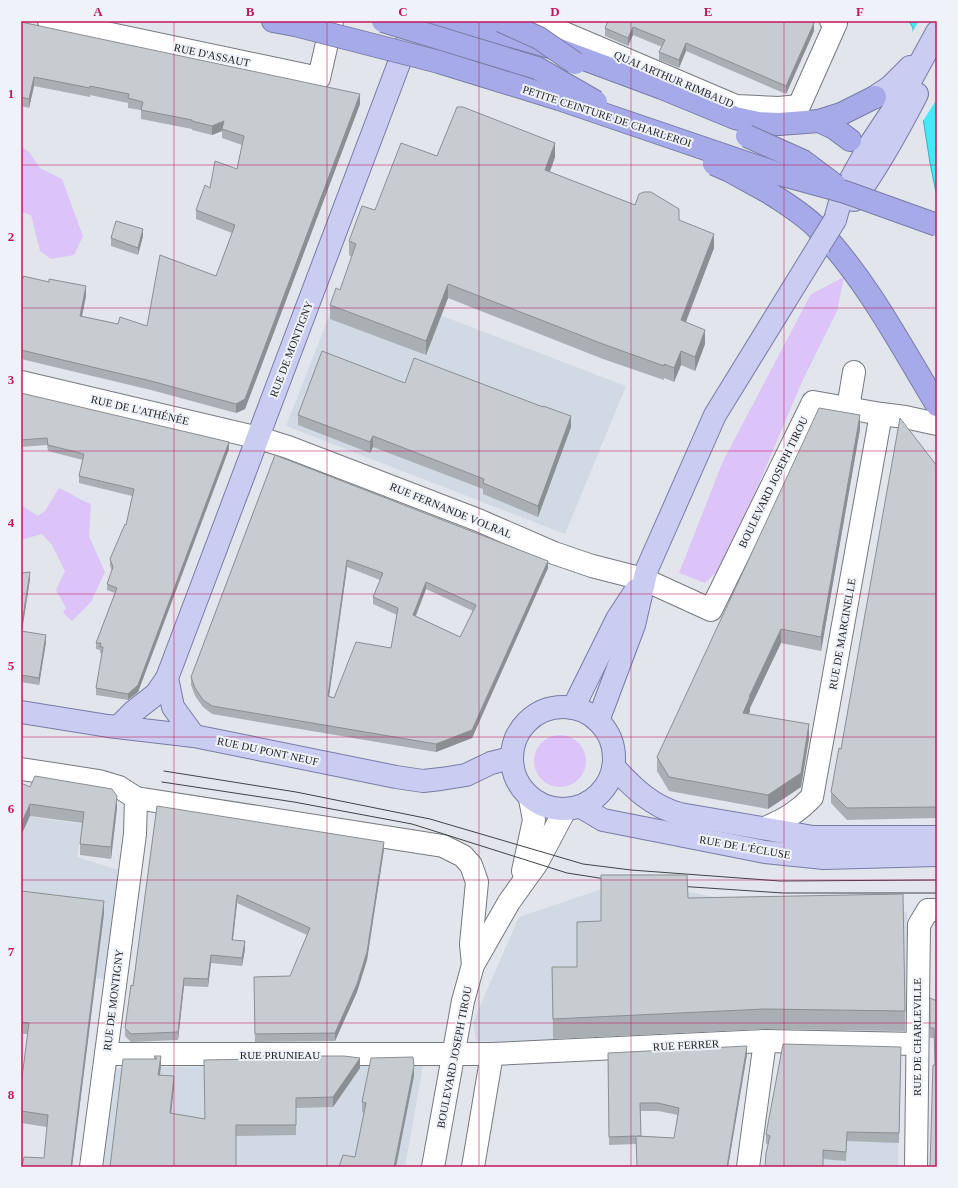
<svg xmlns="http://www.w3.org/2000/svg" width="958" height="1188" font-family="Georgia,serif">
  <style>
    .built { fill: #d1d9e5 }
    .green { fill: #dcc4f9 }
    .water { fill: #4ae6fa; stroke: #3eacba }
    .pier { fill: #e2e6ec }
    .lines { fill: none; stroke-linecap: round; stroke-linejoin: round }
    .minor-casing { stroke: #76797e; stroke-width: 24 }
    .major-casing { stroke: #787ba5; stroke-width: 24 }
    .highway-casing { stroke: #787ba5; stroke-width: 24 }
    .minor { stroke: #fff; stroke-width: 22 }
    .major { stroke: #caccf2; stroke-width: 22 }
    .highway { stroke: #a6aae9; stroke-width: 22 }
    .tram { stroke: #404244; stroke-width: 1 }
    .major-bridge-casing { stroke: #787ba5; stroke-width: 24; stroke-linecap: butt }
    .highway-bridge-casing { stroke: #787ba5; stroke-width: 24; stroke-linecap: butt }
    .major-bridge { stroke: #caccf2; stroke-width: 22 }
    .highway-bridge { stroke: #a6aae9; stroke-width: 22 }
    .wall { fill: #aaafb3; fill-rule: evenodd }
    .shaded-wall { fill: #8b8f92 }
    .building { fill: #c6ccd0; stroke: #8b8f92; fill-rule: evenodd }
    .grid { fill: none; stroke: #c2185b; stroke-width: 1; stroke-opacity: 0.55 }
    .labels { text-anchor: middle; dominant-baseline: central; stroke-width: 4; stroke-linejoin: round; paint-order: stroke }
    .street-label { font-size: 11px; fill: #232526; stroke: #eff3f9 }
    .neatline { fill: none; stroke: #c2185b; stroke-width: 1.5 }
    .grid-label { font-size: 13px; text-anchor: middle; font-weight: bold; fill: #c2185b }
  </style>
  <rect width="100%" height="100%" fill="#e2e6ec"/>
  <!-- built -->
  <g class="built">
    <path d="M 346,273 L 412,298 L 440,315 L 626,386 L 565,534 L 286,426 Z"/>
    <path d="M 21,793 L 38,802 L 32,817 L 83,824 L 77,857 L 122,871 L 106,979 L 21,972 Z"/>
    <path d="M 599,890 L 689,892 L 763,907 L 907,912 L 908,1041 L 550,1045 L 476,1041 L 473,1022 L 519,917 Z"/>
    <path d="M 349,1064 L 423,1066 L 405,1167 L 102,1167 L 114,1068 Z"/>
    <path d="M 899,1091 L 898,1167 L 767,1167 Z"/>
  </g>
  <!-- green -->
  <g class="green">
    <path d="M 21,146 L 30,153 L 40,168 L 62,179 L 83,236 L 74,255 L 51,259 L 40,251 L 31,215 L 21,212 Z"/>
    <path d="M 844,277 L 837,311 L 801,384 L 725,564 L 705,583 L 679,573 L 723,461 L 811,294 Z"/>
    <path d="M 59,488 C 71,493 79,500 91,504 L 89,536 L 105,572 L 91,602 L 72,621 L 63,613 L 66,608 L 56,590 L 65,571 L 52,545 L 42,534 L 21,540 L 21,505 L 38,516 L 45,511 Z"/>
    <circle cx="560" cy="761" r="26"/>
  </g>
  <!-- water -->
  <path class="water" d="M 909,21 L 937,21 L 937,197 L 930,163 L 914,60 L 913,28 Z"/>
  <!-- pier -->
  <path class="pier" d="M 919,21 L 937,21 L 937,99 L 921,124 L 912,60 L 911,34 Z"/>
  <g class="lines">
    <!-- minor casing -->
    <g class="minor-casing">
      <g id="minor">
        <path d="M 49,21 L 319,78 L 332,21"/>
        <path d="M 536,21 L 736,106 L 779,108 L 799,106 L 836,23 L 831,21"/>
        <path d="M 21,382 L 259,438 L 288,447 L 478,520 L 554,553 L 592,566 L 643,579 L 711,610 L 813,402 L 881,414 L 905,417 L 937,424"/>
        <path d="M 848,408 L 854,372"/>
        <path d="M 21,769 L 99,781 L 119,787 L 136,798 L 443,846 L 463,856 L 471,865 L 477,882 L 471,944 L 473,965"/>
        <path d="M 765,828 C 784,820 798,812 812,797 L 881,414"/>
        <path d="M 523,871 L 534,820 L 530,799"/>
        <path d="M 106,1054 L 492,1054 L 765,1041 L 917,1044"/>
        <path d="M 91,1167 L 135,834 L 136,798"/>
        <path d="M 433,1167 L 463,1001 L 473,965 L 509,902 L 537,863 L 565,810"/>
        <path d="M 473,1167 L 492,1054"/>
        <path d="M 748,1167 L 765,1041"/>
        <path d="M 916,1167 L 919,925 L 928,910 L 937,910"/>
      </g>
    </g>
    <!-- major casing -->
    <g class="major-casing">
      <g id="major">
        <path d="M 875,97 L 890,87 L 910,67"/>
        <path d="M 854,200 C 878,167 898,131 917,94"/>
        <path d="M 835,220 L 842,195 L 869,146 L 901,98 L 937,32"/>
        <circle cx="563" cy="758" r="51"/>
        <path d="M 573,708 L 617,619 L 636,590"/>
        <path d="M 21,712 L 108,726 L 194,736 L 396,777 L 423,781 L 441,779 L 466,775 L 491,763 L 511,758"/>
        <path d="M 598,721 L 634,625 L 647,569 L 715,415 L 819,246"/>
        <path d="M 119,726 L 133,712 L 156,694 L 167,678"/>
        <path d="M 194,736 L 173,707 L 167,678 L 415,21"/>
        <path d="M 614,767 C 633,788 653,807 680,814 L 813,837 L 937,837"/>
        <path d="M 581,807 L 603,820 L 765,852 L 824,858 L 937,855"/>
      </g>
    </g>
    <!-- highway casing -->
    <g class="highway-casing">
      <g id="highway">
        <path d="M 273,21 L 295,25"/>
        <path d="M 420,21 L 472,36"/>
        <path d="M 458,21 L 557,49 L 662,88 L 735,118 L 758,123 L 779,124 L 819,121 L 841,114 L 875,97"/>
        <path d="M 819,121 L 834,128 L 850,140"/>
        <path d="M 770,193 C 786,204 805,215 818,229 C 867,280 901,346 937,405"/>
      </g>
    </g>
    <!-- minor -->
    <use href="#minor" class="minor"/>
    <!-- major -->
    <use href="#major" class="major"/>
    <!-- highway -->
    <use href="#highway" class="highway"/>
    <!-- tram -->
    <g class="tram">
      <path d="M 164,771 L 296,792 L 430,819 L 583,864 L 631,870 L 780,881 L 937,880"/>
      <path d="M 162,782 L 294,802 L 412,824 L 567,873 L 612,880"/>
      <path d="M 677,886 L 783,893 L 937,893"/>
    </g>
    <!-- major-bridge casing -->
    <g class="major-bridge-casing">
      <path id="major-bridge" d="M 819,246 L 835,220"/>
    </g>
    <!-- highway-bridge casing -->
    <g class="highway-bridge-casing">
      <g id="highway-bridge">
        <path d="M 383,21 L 537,68 L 596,102"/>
        <path d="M 501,21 L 539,38 L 575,63"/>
        <path d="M 295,25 L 439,62 L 559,99 L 779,174 L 845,192 L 937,225"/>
        <path d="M 747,136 L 803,161 L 835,185"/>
        <path d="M 714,164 L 730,171 L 770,193"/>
      </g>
    </g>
    <!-- major-bridge -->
    <use href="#major-bridge" class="major-bridge"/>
    <!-- highway-bridge -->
    <use href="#highway-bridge" class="highway-bridge"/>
  </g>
  <!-- wall -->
  <g class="wall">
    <path d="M 608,21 L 814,31 L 786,94 L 686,51 L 679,68 L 659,60 L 659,52 L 662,47 L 633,35 L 628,46 L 605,36 L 605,28 Z"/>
    <path d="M 21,22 L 360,104 L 245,409 L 236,413 L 151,390 L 21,359 L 21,278 L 86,296 L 82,316 L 118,324 L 147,326 L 216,276 L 232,233 L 196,219 L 196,210 L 210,188 L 237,169 L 242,145 L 222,138 L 222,131 L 212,135 L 192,130 L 192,129 L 141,119 L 141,110 L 128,108 L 128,103 L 90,95 L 90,97 L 34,86 L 29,108 L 21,106 Z"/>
    <path d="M 437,156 L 555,157 L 550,172 L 635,205 L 679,220 L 714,248 L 686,322 L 705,344 L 695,371 L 681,365 L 674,382 L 664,378 L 664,380 L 603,359 L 448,298 L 426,355 L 330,319 L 330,305 L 340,290 L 352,257 L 349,255 L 349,241 L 375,210 Z"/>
    <path d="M 143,236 L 138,255 L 111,246 L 111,238 Z"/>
    <path d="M 405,383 L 571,427 L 538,517 L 483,494 L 483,489 L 373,447 L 370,453 L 298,425 L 298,415 Z"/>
    <path d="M 21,393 L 229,449 L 138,692 L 128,700 L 96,695 L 96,688 L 102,654 L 100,653 L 100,650 L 96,649 L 96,643 L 115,593 L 107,590 L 107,584 L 112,571 L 110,566 L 110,559 L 126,525 L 132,496 L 79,483 L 79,476 L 83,460 L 48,451 L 47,445 L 21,447 Z"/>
    <path d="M 860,429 L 821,651 L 781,643 L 750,708 L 750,711 L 749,714 L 809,738 L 801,787 L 768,809 L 669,791 L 657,771 L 657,757 Z"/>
    <path d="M 275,455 L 548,568 L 472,738 L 436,752 L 212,714 L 203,707 L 195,696 L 191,685 L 191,677 ZM 347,567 L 380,580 L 373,597 L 373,604 L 397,615 L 391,648 L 334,698 L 329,696 ZM 426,589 L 473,611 L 460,637 L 416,616 Z"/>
    <path d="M 937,466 L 937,818 L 847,820 L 831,803 L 831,792 L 841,749 Z"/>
    <path d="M 21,573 L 30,579 L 22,631 L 46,642 L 39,685 L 21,682 Z"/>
    <path d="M 30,787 L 117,808 L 111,859 L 80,855 L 80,844 L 82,823 L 30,816 Z"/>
    <path d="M 157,806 L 384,849 L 367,960 L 357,992 L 335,1041 L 255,1042 L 254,977 L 290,976 L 307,935 L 237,903 L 233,940 L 245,949 L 242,966 L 211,963 L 208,987 L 184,986 L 178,1040 L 131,1042 L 125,1036 L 125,1028 L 133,986 Z"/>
    <path d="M 21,891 L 104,913 L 72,1167 L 22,1167 L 44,1158 L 47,1127 L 21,1123 L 21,1085 L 28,1034 L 21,1034 Z"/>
    <path d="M 688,898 L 905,1011 L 905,1031 L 764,1029 L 553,1039 L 552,967 L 577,967 L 577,922 L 601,921 Z"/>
    <path d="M 930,998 L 937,1001 L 935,1065 L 934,1038 L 930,1038 Z"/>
    <path d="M 901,1047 L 899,1143 L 847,1141 L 846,1161 L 823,1159 L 766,1144 L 766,1134 Z"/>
    <path d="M 608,1053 L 747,1054 L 728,1167 L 636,1144 L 609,1145 ZM 641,1111 L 658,1111 L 678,1115 L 674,1138 L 641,1136 Z"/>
    <path d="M 154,1056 L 161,1056 L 161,1066 L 160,1075 L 174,1086 L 171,1114 L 205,1119 L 360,1068 L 333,1107 L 296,1108 L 296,1135 L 236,1136 L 110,1167 L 154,1059 Z"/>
    <path d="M 414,1076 L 355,1157 L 364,1113 L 362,1112 L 362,1102 Z"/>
  </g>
  <!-- shaded-wall -->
  <g class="shaded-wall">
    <path d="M 814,23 L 814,31 L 786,94 L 786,86 Z"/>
    <path d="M 633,27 L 633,35 L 628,46 L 628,38 Z"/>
    <path d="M 686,43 L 686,51 L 679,68 L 679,60 Z"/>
    <path d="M 34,77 L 34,86 L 29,108 L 29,99 Z"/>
    <path d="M 360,94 L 360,104 L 245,409 L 236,413 L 236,404 Z"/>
    <path d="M 224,121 L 222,131 L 212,135 L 212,126 Z"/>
    <path d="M 555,143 L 555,157 L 545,184 L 545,170 Z"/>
    <path d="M 143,229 L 143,236 L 138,255 L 138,248 Z"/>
    <path d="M 714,234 L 714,248 L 681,334 L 681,320 Z"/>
    <path d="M 448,284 L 448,298 L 426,355 L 426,341 Z"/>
    <path d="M 86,286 L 86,296 L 80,325 L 80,316 Z"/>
    <path d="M 705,330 L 705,344 L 695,371 L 695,357 Z"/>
    <path d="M 681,351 L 681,365 L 674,382 L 674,368 Z"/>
    <path d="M 860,415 L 860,429 L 821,651 L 821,637 Z"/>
    <path d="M 571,416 L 571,427 L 538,517 L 538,506 Z"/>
    <path d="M 373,436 L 373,447 L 370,453 L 370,442 Z"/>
    <path d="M 229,442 L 229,449 L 138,692 L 128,700 L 128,694 Z"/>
    <path d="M 347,560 L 347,567 L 328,704 L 328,696 Z"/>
    <path d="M 548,561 L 548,568 L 472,738 L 436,752 L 436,744 Z"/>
    <path d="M 30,572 L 30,579 L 21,637 L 21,630 Z"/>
    <path d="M 426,582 L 426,589 L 413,622 L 413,615 Z"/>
    <path d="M 781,629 L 781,643 L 750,708 L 750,711 L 743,727 L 743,713 L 749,697 Z"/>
    <path d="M 46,635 L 46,642 L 39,685 L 39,678 Z"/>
    <path d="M 809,724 L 809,738 L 801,787 L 768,809 L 768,795 Z"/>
    <path d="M 117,796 L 117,808 L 111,859 L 111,847 Z"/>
    <path d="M 30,804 L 30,816 L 21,836 L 21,824 Z"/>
    <path d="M 384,842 L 384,849 L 367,960 L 357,992 L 335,1041 L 335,1033 Z"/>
    <path d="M 237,895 L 237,903 L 232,948 L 232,940 Z"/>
    <path d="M 104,901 L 104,913 L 72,1167 L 71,1167 L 75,1134 Z"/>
    <path d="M 245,941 L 245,949 L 242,966 L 242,958 Z"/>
    <path d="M 211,955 L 211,963 L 208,987 L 208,979 Z"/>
    <path d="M 184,978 L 184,986 L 178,1040 L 178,1032 Z"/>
    <path d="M 747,1046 L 747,1054 L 728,1167 L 727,1167 Z"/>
    <path d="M 161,1056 L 161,1066 L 158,1085 L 158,1075 Z"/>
    <path d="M 360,1058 L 360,1068 L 333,1107 L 333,1097 Z"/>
    <path d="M 414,1066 L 414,1076 L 396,1167 L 394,1167 Z"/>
    <path d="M 174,1076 L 174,1086 L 170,1124 L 170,1113 Z"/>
  </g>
  <!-- building -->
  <g class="building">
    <path d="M 608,21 L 810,21 L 814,23 L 786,86 L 686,43 L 679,60 L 659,52 L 665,40 L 633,27 L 628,38 L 605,28 Z"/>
    <path d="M 21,22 L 360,94 L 245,399 L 236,404 L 151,381 L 21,350 L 21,278 L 23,279 L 23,276 L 49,282 L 49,279 L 86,286 L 80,316 L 118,324 L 120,317 L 147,326 L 160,255 L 216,276 L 235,225 L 196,210 L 205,185 L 210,188 L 215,161 L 237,169 L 244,136 L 222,129 L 224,121 L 212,126 L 192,121 L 192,120 L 141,110 L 143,102 L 128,98 L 129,94 L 90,86 L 90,88 L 34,77 L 29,99 L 21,97 Z"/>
    <path d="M 457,107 L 463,107 L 555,143 L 545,170 L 635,205 L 639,194 L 644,192 L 651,192 L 679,209 L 679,220 L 714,234 L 681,320 L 705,330 L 695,357 L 681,351 L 674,368 L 664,364 L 664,366 L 603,344 L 448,284 L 426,341 L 330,305 L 336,288 L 340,290 L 356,244 L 349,241 L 362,206 L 375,210 L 401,143 L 437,156 Z"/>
    <path d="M 116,221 L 143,229 L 138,248 L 111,238 Z"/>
    <path d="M 322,351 L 405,383 L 414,358 L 543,407 L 543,406 L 571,416 L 538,506 L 483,483 L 484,479 L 373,436 L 370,442 L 298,415 Z"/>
    <path d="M 21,393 L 229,442 L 138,685 L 128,694 L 96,688 L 103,647 L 100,647 L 101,643 L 96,643 L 117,588 L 107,584 L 113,567 L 110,559 L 125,524 L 126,525 L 134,489 L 79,476 L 84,454 L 48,445 L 47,438 L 21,440 Z"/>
    <path d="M 819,408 L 860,415 L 821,637 L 781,629 L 749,697 L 750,697 L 743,713 L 809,724 L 801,773 L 768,795 L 669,777 L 657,757 Z"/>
    <path d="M 900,418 L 937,466 L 937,807 L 847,808 L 831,792 L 839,748 L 841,749 Z"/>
    <path d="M 275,455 L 548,561 L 472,730 L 436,744 L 212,706 L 203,700 L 195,688 L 191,677 ZM 347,560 L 383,573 L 373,597 L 398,608 L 391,648 L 356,642 L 334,698 L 328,696 ZM 426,582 L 476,605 L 460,637 L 413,615 Z"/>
    <path d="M 30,572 L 21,630 L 21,573 Z"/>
    <path d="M 21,631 L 46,635 L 39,678 L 21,675 Z"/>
    <path d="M 35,776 L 112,789 L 117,796 L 111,847 L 80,844 L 84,812 L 30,804 L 21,824 L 21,783 L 30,787 Z"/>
    <path d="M 157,806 L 384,842 L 367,952 L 357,984 L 335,1033 L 255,1034 L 254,977 L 290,976 L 310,928 L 237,895 L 232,940 L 245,941 L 242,958 L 211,955 L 208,979 L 184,978 L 178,1032 L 131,1034 L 125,1028 L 131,985 L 133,986 Z"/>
    <path d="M 601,875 L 687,875 L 688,898 L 903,894 L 905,1011 L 764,1009 L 553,1019 L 552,967 L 577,967 L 577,922 L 601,921 Z"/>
    <path d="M 21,891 L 104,901 L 75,1134 L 71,1167 L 22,1167 L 24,1157 L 44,1158 L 48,1115 L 21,1111 L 21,1085 L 29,1023 L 21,1022 Z"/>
    <path d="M 936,917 L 937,917 L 937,935 Z"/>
    <path d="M 930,998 L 937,1001 L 937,1167 L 930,1167 L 933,1065 L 935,1065 L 934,1028 L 930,1028 Z"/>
    <path d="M 783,1044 L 901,1047 L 899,1133 L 847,1132 L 846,1152 L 823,1150 L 823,1167 L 765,1167 L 766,1153 L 770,1136 L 766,1134 Z"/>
    <path d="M 747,1046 L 727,1167 L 637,1167 L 636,1136 L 609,1137 L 608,1053 ZM 640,1103 L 658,1103 L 679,1108 L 674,1138 L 637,1136 L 641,1136 Z"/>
    <path d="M 154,1056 L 161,1056 L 158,1075 L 174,1076 L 170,1113 L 205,1119 L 204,1060 L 255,1059 L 255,1056 L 344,1056 L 360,1058 L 333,1097 L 296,1098 L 296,1125 L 236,1125 L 236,1167 L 110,1167 L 123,1059 L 157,1059 Z"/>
    <path d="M 413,1057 L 414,1066 L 394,1167 L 339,1167 L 343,1155 L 355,1157 L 366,1103 L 362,1102 L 371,1058 Z"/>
  </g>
  <!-- grid -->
  <path class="grid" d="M 174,21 L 174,1167M 327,21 L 327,1167M 479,21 L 479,1167M 631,21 L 631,1167M 784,21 L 784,1167M 21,165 L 937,165M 21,308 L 937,308M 21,451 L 937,451M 21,594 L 937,594M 21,737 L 937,737M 21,880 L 937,880M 21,1023 L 937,1023"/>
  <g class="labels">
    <!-- street labels -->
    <g class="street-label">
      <text transform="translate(212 55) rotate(12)">RUE D'ASSAUT</text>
      <text transform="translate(674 79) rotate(23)">QUAI ARTHUR RIMBAUD</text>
      <text transform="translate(607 116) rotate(18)">PETITE CEINTURE DE CHARLEROI</text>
      <text transform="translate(291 349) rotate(-69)">RUE DE MONTIGNY</text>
      <text transform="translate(140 410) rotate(13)">RUE DE L'ATHÉNÉE</text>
      <text transform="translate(773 482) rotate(-64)">BOULEVARD JOSEPH TIROU</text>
      <text transform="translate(451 510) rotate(22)">RUE FERNANDE VOLRAL</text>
      <text transform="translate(842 634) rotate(-80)">RUE DE MARCINELLE</text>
      <text transform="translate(268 751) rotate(12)">RUE DU PONT NEUF</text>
      <text transform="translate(745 847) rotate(10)">RUE DE L'ÉCLUSE</text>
      <text transform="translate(113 1000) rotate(-83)">RUE DE MONTIGNY</text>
      <text transform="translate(917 1037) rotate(-90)">RUE DE CHARLEVILLE</text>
      <text transform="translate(686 1045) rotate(-3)">RUE FERRER</text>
      <text x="280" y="1055">RUE PRUNIEAU</text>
      <text transform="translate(454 1057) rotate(-79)">BOULEVARD JOSEPH TIROU</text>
    </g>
  </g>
  <!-- border -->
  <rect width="958" height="1188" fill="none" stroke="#eff3f9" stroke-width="44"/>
  <rect x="22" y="22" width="914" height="1144" class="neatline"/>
  <g class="grid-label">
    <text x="98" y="16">A</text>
    <text x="250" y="16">B</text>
    <text x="403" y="16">C</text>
    <text x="555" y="16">D</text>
    <text x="708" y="16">E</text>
    <text x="860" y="16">F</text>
    <text x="11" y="98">1</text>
    <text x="11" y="241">2</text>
    <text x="11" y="384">3</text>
    <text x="11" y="527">4</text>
    <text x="11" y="670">5</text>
    <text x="11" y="813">6</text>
    <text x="11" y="956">7</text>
    <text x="11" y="1099">8</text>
  </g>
</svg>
